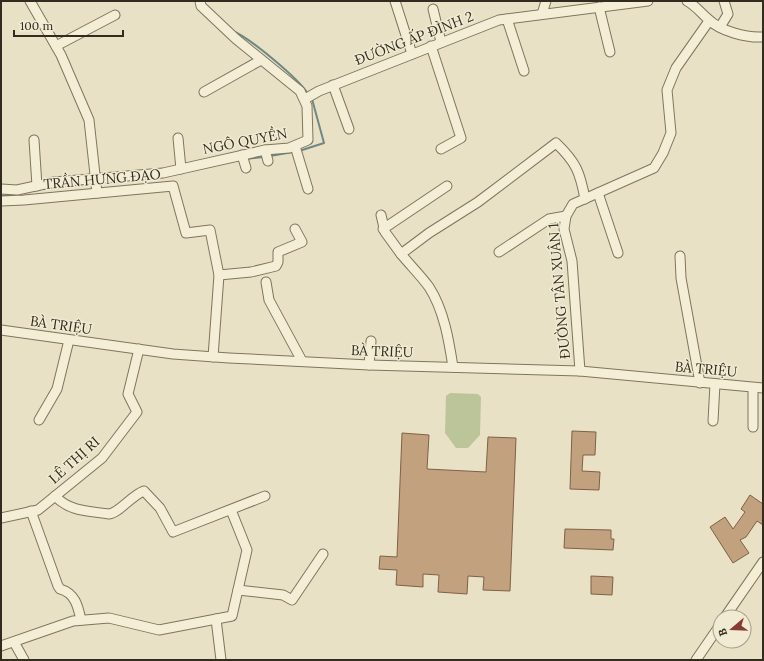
<svg xmlns="http://www.w3.org/2000/svg" width="764" height="661" font-family="Lora,serif">
  <style>
    .green { fill: #bcc59a }
    .lines { fill: none; stroke-linecap: round; stroke-linejoin: round }
    .stream { stroke: #6e8985; stroke-width: 2 }
    .building { fill: #c2a17f; stroke: #7e6146 }
    .minor-casing { stroke: #81745d; stroke-width: 11 }
    .minor { stroke: #f4eed7; stroke-width: 9 }
    .labels { text-anchor: middle; dominant-baseline: central; stroke-width: 3; stroke-linejoin: round; paint-order: stroke }
    .street-label { font-size: 14px; fill: #332b1f; stroke: #f1ebd3 }
  </style>
  <rect width="100%" height="100%" fill="#e9e1c5"/>
  <!-- green -->
  <path class="green" d="M 450,393 L 478,394 L 481,397 L 480,435 L 468,448 L 456,448 L 445,433 L 446,396 Z"/>
  <g class="lines">
    <!-- stream -->
    <g class="stream">
      <path d="M 232,31 C 248,36 299,79 308,94"/>
      <path d="M 299,151 L 324,143 L 312,99"/>
      <path d="M 270,156 L 293,152"/>
      <path d="M 246,159 L 263,157"/>
      <path d="M 44,189 L 92,183"/>
      <path d="M 1,196 L 15,194"/>
    </g>
  </g>
  <!-- building -->
  <g class="building">
    <path d="M 572,431 L 596,432 L 595,455 L 583,455 L 582,471 L 600,472 L 599,490 L 570,489 Z"/>
    <path d="M 402,433 L 429,435 L 427,469 L 486,472 L 488,437 L 516,438 L 510,591 L 483,590 L 484,577 L 468,576 L 467,594 L 438,592 L 439,575 L 423,574 L 423,587 L 396,585 L 397,570 L 379,569 L 380,556 L 397,557 Z"/>
    <path d="M 750,495 L 763,504 L 763,525 L 757,521 L 746,537 L 740,540 L 749,553 L 733,563 L 710,527 L 725,517 L 733,529 L 745,512 L 741,509 Z"/>
    <path d="M 565,529 L 611,530 L 611,539 L 614,539 L 613,550 L 564,548 Z"/>
    <path d="M 591,576 L 613,577 L 612,595 L 591,594 Z"/>
  </g>
  <g class="lines">
    <!-- minor casing -->
    <g class="minor-casing">
      <g id="minor">
        <path d="M 30,1 L 61,55 L 89,120 L 97,193"/>
        <path d="M 395,1 L 412,54"/>
        <path d="M 687,1 C 696,6 700,12 708,19 C 720,31 746,38 763,37"/>
        <path d="M 599,7 L 610,52"/>
        <path d="M 433,9 L 441,42"/>
        <path d="M 542,14 L 546,1"/>
        <path d="M 507,19 L 524,71"/>
        <path d="M 720,27 L 728,14 L 724,1"/>
        <path d="M 56,46 L 115,15"/>
        <path d="M 431,46 L 461,138 L 441,149"/>
        <path d="M 333,85 L 349,129"/>
        <path d="M 204,92 L 261,60"/>
        <path d="M 305,99 L 319,91 L 499,20 L 648,1"/>
        <path d="M 178,138 L 181,169"/>
        <path d="M 34,140 L 37,186"/>
        <path d="M 295,146 L 308,189"/>
        <path d="M 265,150 L 268,161"/>
        <path d="M 242,155 L 246,168"/>
        <path d="M 1,189 L 17,190 L 54,182 L 163,173 L 265,150 L 289,148 L 308,140 L 307,106 L 300,91 L 236,39 L 201,6 L 200,1"/>
        <path d="M 598,193 L 618,253"/>
        <path d="M 1,201 L 24,200 L 173,186 L 186,233 L 210,230 L 219,275 L 213,357"/>
        <path d="M 381,215 L 385,232 L 401,254"/>
        <path d="M 383,229 L 447,186"/>
        <path d="M 499,252 L 549,219 L 566,216"/>
        <path d="M 680,256 L 681,278 L 700,383"/>
        <path d="M 219,275 L 251,272 L 276,266 L 278,262 L 278,252 L 302,242 L 295,229"/>
        <path d="M 266,282 L 269,300 L 302,361"/>
        <path d="M 1,330 L 173,354 L 229,358 L 369,365 L 580,371 L 763,388"/>
        <path d="M 369,365 L 371,341"/>
        <path d="M 453,367 C 449,341 444,310 429,287 C 421,276 410,265 401,254 L 429,233 L 478,202 L 556,143 C 576,162 580,172 585,199"/>
        <path d="M 580,371 L 572,261 L 564,229 L 566,216 L 573,204 L 654,168 L 663,153 L 671,133 L 667,90 L 676,68 L 709,21"/>
        <path d="M 39,420 L 57,389 L 69,340"/>
        <path d="M 713,421 L 715,384"/>
        <path d="M 753,427 L 753,388"/>
        <path d="M 55,496 C 70,512 89,511 109,514 C 119,513 132,495 144,491 L 160,508 L 173,532 L 265,496"/>
        <path d="M 31,511 L 58,586 L 60,589 C 75,593 78,606 81,620"/>
        <path d="M 1,518 L 38,510 L 102,458 L 137,412 L 128,394 L 139,349"/>
        <path d="M 238,590 L 283,595 L 292,600 L 323,554"/>
        <path d="M 725,617 L 763,562"/>
        <path d="M 216,619 L 221,660"/>
        <path d="M 14,642 L 24,660"/>
        <path d="M 1,646 L 73,621 L 109,618 L 159,630 L 232,616 L 247,550 L 231,510"/>
        <path d="M 696,660 L 720,625"/>
      </g>
    </g>
    <!-- minor -->
    <use href="#minor" class="minor"/>
  </g>
  <g class="labels">
    <!-- street labels -->
    <g class="street-label">
      <text transform="translate(414 38) rotate(-21)">ĐƯỜNG ẤP ĐÌNH 2</text>
      <text transform="translate(245 141) rotate(-11)">NGÔ QUYỀN</text>
      <text transform="translate(102 179) rotate(-5)">TRẦN HƯNG ĐẠO</text>
      <text transform="translate(559 291) rotate(-95)">ĐƯỜNG TÂN XUÂN 1</text>
      <text transform="translate(61 325) rotate(8)">BÀ TRIỆU</text>
      <text transform="translate(382 351) rotate(2)">BÀ TRIỆU</text>
      <text transform="translate(706 369) rotate(5)">BÀ TRIỆU</text>
      <text transform="translate(74 460) rotate(-42)">LÊ THỊ RI</text>
    </g>
  </g>
  <!-- border -->
  <rect width="764" height="661" fill="none" stroke="#332b1f" stroke-width="4"/>
  <!-- north arrow -->
  <g transform="translate(732 629) rotate(251)"><circle r="19" fill="#f1ebd3" stroke="#a59e8b"/>
  <path d="M0-3L7 15L0 10L-7 15Z" fill="#893c34"/>
  <text y="-6" font-size="11" font-weight="bold" text-anchor="middle" fill="#332b1f">B</text>
  </g>
  <!-- scale -->
  <path d="M14 30v6h109v-6" fill="none" stroke="#332b1f" stroke-width="2"/>
  <text x="20" y="30" font-size="12" fill="#332b1f" stroke="#f1ebd3" stroke-width="3" paint-order="stroke">100 m</text>
</svg>
